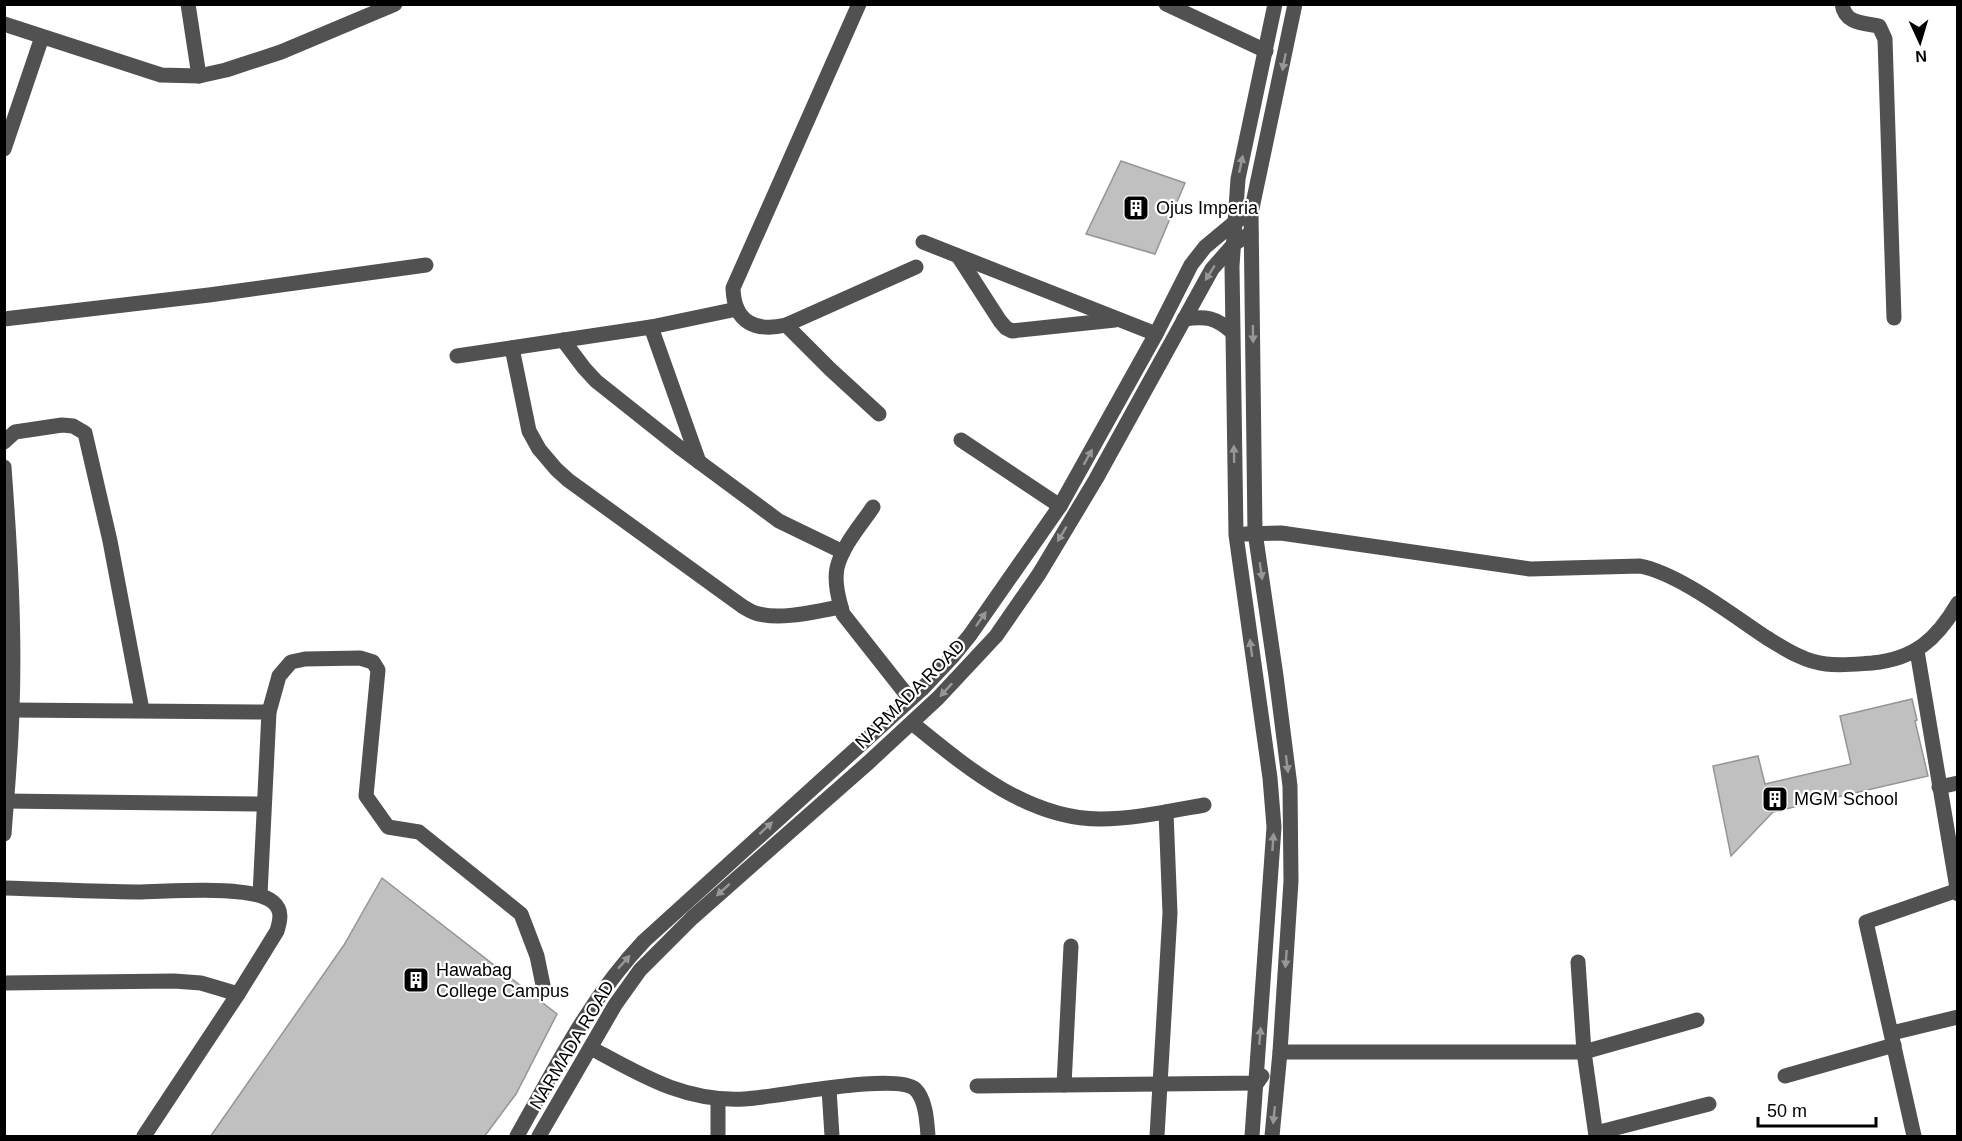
<svg xmlns="http://www.w3.org/2000/svg" width="1962" height="1141" font-family="Helvetica,sans-serif">
  <style>
    .building { fill: #c0c0c0; stroke: #959595; stroke-width: 1.5 }
    .lines { fill: none; stroke-linecap: round; stroke-linejoin: round }
    .minor { stroke: #515151; stroke-width: 15 }
    .oneway { fill: #979797 }
    .labels { text-anchor: middle; dominant-baseline: central; stroke-width: 4.5; stroke-linejoin: round; paint-order: stroke }
    .poi-label { font-size: 18px; fill: #000; stroke: #fff; text-anchor: start }
    .street-label { font-size: 18px; fill: #000; stroke: #fff }
  </style>
  <rect width="100%" height="100%" fill="#fff"/>
  <!-- building -->
  <g class="building">
    <path d="M 1121,161 L 1185,183 L 1155,254 L 1086,234 Z"/>
    <path d="M 1912,699 L 1917,720 L 1915,721 L 1928,776 L 1773,812 L 1731,856 L 1713,766 L 1758,756 L 1765,784 L 1851,764 L 1840,716 Z"/>
    <path d="M 382,878 L 557,1014 L 516,1094 L 484,1137 L 210,1137 L 344,945 Z"/>
  </g>
  <g class="lines">
    <!-- minor -->
    <g class="minor">
      <path d="M 188,4 L 199,76"/>
      <path d="M 859,4 L 733,288 C 734,323 756,332 786,325 L 916,267"/>
      <path d="M 1166,4 L 1266,51"/>
      <path d="M 1842,4 C 1845,24 1863,23 1879,26 L 1885,39 L 1894,318"/>
      <path d="M 4,24 L 161,75 L 199,76 L 226,70 L 281,52 L 395,4"/>
      <path d="M 4,149 L 42,37"/>
      <path d="M 923,242 L 1156,334"/>
      <path d="M 958,256 L 1000,321 L 1006,328 L 1012,331 L 1115,320"/>
      <path d="M 4,319 L 209,295 L 426,265"/>
      <path d="M 1184,319 C 1206,316 1215,317 1232,332"/>
      <path d="M 786,325 L 830,369 L 879,414"/>
      <path d="M 651,327 L 699,462"/>
      <path d="M 563,340 L 584,368 L 596,381 L 679,447 L 779,521 L 843,552"/>
      <path d="M 512,348 L 529,431 L 539,449 L 556,469 L 568,480 L 742,606 C 747,609 753,613 759,614 C 785,620 815,611 841,607"/>
      <path d="M 457,356 L 651,327 L 737,309"/>
      <path d="M 961,440 L 1060,506"/>
      <path d="M 4,442 L 15,432 L 62,425 L 73,426 L 85,433 L 110,541 L 142,710"/>
      <path d="M 4,467 C 10,548 15,629 12,710 C 11,752 7,793 4,834"/>
      <path d="M 873,507 C 861,525 842,546 837,568 C 834,583 839,600 843,614 L 910,699"/>
      <path d="M 1245,534 L 1281,533 L 1530,569 L 1640,566 C 1680,574 1732,615 1767,638 C 1785,649 1805,662 1826,664 C 1841,666 1857,664 1872,663 C 1915,659 1937,639 1958,603"/>
      <path d="M 1917,651 L 1958,894"/>
      <path d="M 12,710 L 269,712"/>
      <path d="M 912,723 C 965,766 1027,819 1100,819 C 1135,819 1170,811 1204,805"/>
      <path d="M 1939,787 L 1958,783"/>
      <path d="M 4,801 L 264,804"/>
      <path d="M 4,888 C 49,889 93,892 137,892 C 167,892 251,884 273,902 C 283,910 280,921 277,931 L 238,994 L 144,1136"/>
      <path d="M 260,895 L 269,712 L 279,676 L 291,662 L 305,659 L 360,658 L 373,662 L 378,670 L 366,796 L 388,827 L 419,832 L 521,914 L 537,956 L 544,990"/>
      <path d="M 1578,962 L 1584,1052 L 1596,1136"/>
      <path d="M 4,983 L 174,981 L 201,983 L 238,994"/>
      <path d="M 1892,1033 L 1958,1017"/>
      <path d="M 591,1048 C 641,1075 684,1102 744,1099 C 774,1098 895,1072 915,1089 C 926,1099 927,1123 928,1136"/>
      <path d="M 1280,1052 L 1584,1052 L 1697,1020"/>
      <path d="M 1785,1076 L 1894,1045"/>
      <path d="M 1064,1085 L 1071,946"/>
      <path d="M 977,1086 L 1257,1083 L 1262,1076"/>
      <path d="M 829,1089 L 832,1136"/>
      <path d="M 718,1099 L 718,1136"/>
      <path d="M 1596,1133 L 1709,1104"/>
      <path d="M 517,1136 C 556,1067 589,999 644,941 L 922,689 L 953,656 L 970,635 L 1060,506 L 1156,334 L 1191,265 L 1205,247 L 1235,222 L 1251,213"/>
      <path d="M 539,1136 L 615,1005 L 640,970 L 692,918 L 869,762 L 938,698 L 996,636 L 1039,574 L 1096,479 L 1212,269 L 1234,244 L 1251,233"/>
      <path d="M 1157,1136 L 1170,913 L 1166,812"/>
      <path d="M 1252,1136 L 1274,827 L 1270,778 L 1236,535 L 1232,266 L 1238,179 L 1275,4"/>
      <path d="M 1272,1136 L 1280,1052 L 1291,881 L 1290,786 L 1276,676 L 1255,532 L 1251,213 L 1295,4"/>
      <path d="M 1914,1136 L 1866,922 L 1958,890"/>
    </g>
  </g>
  <!-- one-way arrows -->
  <defs><path id="oneway-solid" d="M-6-.8H1V-3.2L6.5 0L1 3.2V.8H-6Z" transform="scale(1.5)"/></defs>
  <g class="oneway">
    <use href="#oneway-solid" transform="translate(1284 62) rotate(101)"/>
    <use href="#oneway-solid" transform="translate(1241 164) rotate(-78)"/>
    <use href="#oneway-solid" transform="translate(1210 273) rotate(122)"/>
    <use href="#oneway-solid" transform="translate(1253 334) rotate(89)"/>
    <use href="#oneway-solid" transform="translate(1234 454) rotate(-91)"/>
    <use href="#oneway-solid" transform="translate(1088 457) rotate(-61)"/>
    <use href="#oneway-solid" transform="translate(1062 534) rotate(121)"/>
    <use href="#oneway-solid" transform="translate(1261 571) rotate(82)"/>
    <use href="#oneway-solid" transform="translate(981 619) rotate(-55)"/>
    <use href="#oneway-solid" transform="translate(1251 648) rotate(-98)"/>
    <use href="#oneway-solid" transform="translate(946 690) rotate(133)"/>
    <use href="#oneway-solid" transform="translate(1287 764) rotate(83)"/>
    <use href="#oneway-solid" transform="translate(766 828) rotate(-43)"/>
    <use href="#oneway-solid" transform="translate(1273 842) rotate(-86)"/>
    <use href="#oneway-solid" transform="translate(723 890) rotate(138)"/>
    <use href="#oneway-solid" transform="translate(1286 959) rotate(94)"/>
    <use href="#oneway-solid" transform="translate(624 962) rotate(-48)"/>
    <use href="#oneway-solid" transform="translate(1260 1036) rotate(-85)"/>
    <use href="#oneway-solid" transform="translate(1274 1115) rotate(96)"/>
  </g>
  <!-- icons -->
  <defs>
    <g id="building-square" transform="scale(1.35)"><rect x="-9" y="-9" width="18" height="18" rx="4" fill="#000" stroke="#fff"/><path d="M-4-6H4V6H1V3H-1V6H-4ZM-2.5-4.3h1.7v1.8h-1.7ZM.8-4.3h1.7v1.8H.8ZM-2.5-1h1.7V.8h-1.7ZM.8-1h1.7V.8H.8Z" fill="#fff"/></g>
  </defs>
  <g fill-rule="evenodd">
    <use href="#building-square" x="1136" y="208"/>
    <use href="#building-square" x="1775" y="799"/>
    <use href="#building-square" x="416" y="980"/>
  </g>
  <g class="labels">
    <!-- poi labels -->
    <g class="poi-label">
      <text x="1156" y="208">Ojus Imperia</text>
      <text x="1794" y="799">MGM School</text>
      <text x="436" y="970">Hawabag<tspan x="436" dy="21">College Campus</tspan></text>
    </g>
    <!-- street labels -->
    <g class="street-label">
      <text transform="translate(910 694) rotate(-45)">NARMADA ROAD</text>
      <text transform="translate(572 1045) rotate(-59)">NARMADA ROAD</text>
    </g>
  </g>
  <!-- border -->
  <rect width="1962" height="1141" fill="none" stroke="#000000" stroke-width="12"/>
  <!-- north arrow -->
  <g transform="translate(1920 42) rotate(176)" stroke="#ffffff" stroke-width="4.5" paint-order="stroke">
  <path d="M0-4.5L10 22L0 15L-10 22Z" fill="#000000"/>
  <text y="-9" font-size="16" font-weight="bold" text-anchor="middle" fill="#000000">N</text>
  </g>
  <!-- scale -->
  <path d="M1758 1117v9h118v-9" fill="none" stroke="#000000" stroke-width="3"/>
  <text x="1767" y="1117" font-size="18" fill="#000000" stroke="#ffffff" stroke-width="4.5" paint-order="stroke">50 m</text>
</svg>
